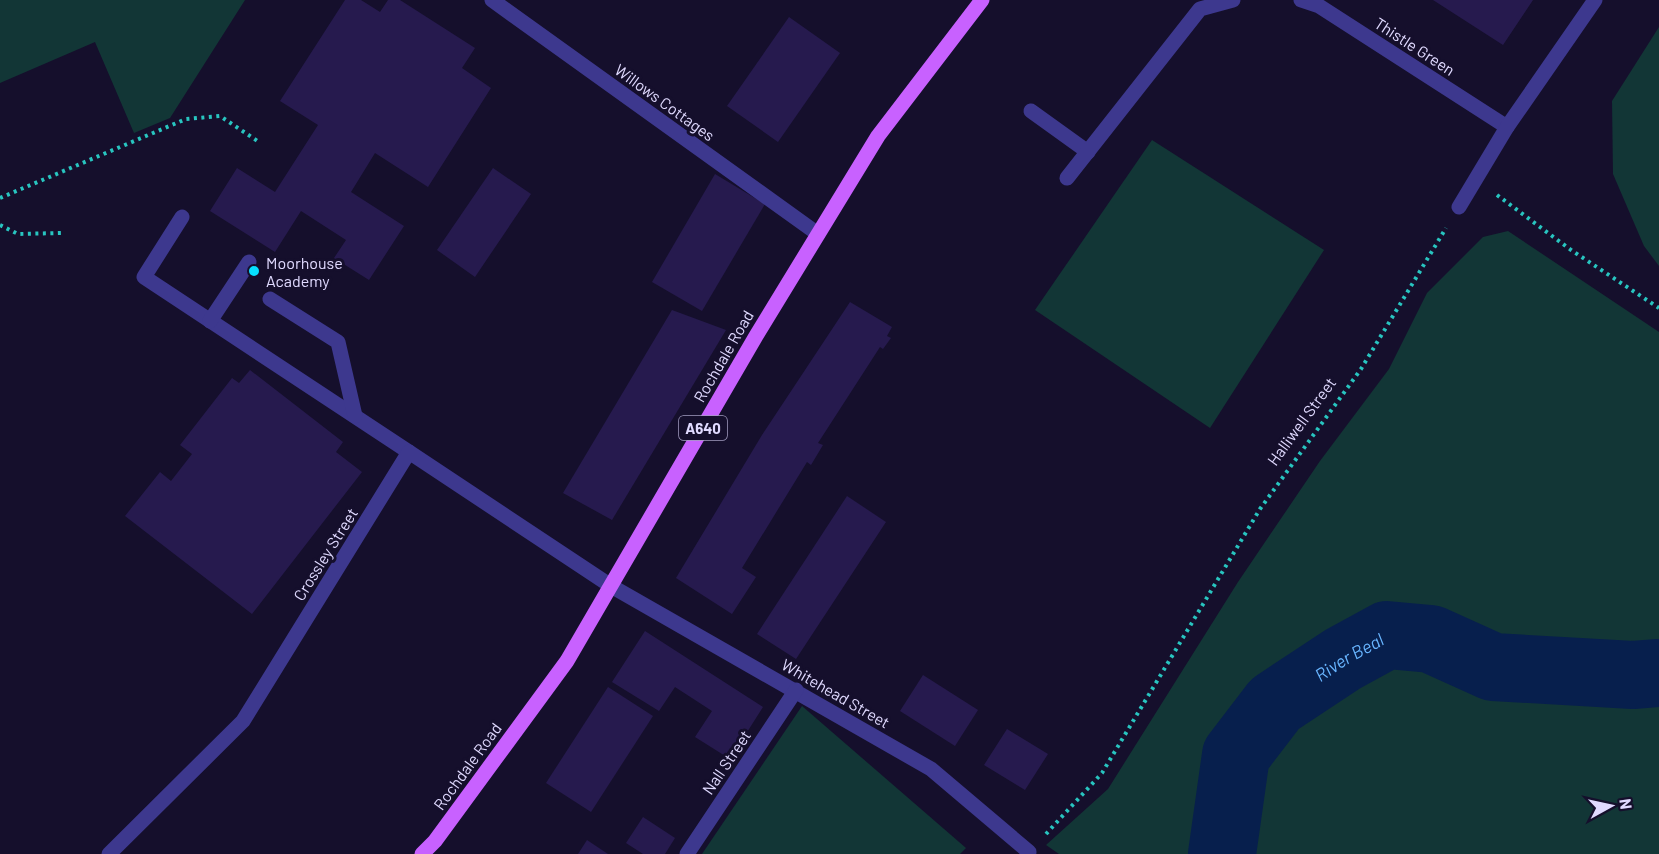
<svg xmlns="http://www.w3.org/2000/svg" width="1659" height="854" font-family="Barlow,sans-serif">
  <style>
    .green { fill: #123636 }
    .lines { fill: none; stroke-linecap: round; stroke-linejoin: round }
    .river { stroke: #071f4d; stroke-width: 68 }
    .building { fill: #261a4e }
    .path { stroke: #28c5c0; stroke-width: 4; stroke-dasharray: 3 4.5; stroke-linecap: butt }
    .lane { stroke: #3d388e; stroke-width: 15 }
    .street { stroke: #3d388e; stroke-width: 15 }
    .primary { stroke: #c861ff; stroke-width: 15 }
    .poi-dot { fill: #06dfff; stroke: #150f2c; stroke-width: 2 }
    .labels { text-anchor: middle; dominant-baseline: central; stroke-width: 6; stroke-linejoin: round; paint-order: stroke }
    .shield { fill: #150f2c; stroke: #a39dc0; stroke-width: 1.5 }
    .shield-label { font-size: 15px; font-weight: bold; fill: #e0daff }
    .street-label { font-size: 16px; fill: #e0daff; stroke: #150f2c }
    .poi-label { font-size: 16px; fill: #e0daff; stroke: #150f2c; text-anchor: start }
    .water-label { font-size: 18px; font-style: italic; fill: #68b5ff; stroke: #150f2c }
  </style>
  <rect width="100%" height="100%" fill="#150f2c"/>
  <!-- green -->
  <g class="green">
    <path d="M 0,0 L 245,0 L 170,118 L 134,133 L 95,42 L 0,83 Z"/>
    <path d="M 1659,27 L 1659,266 L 1644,246 L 1613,174 L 1612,101 Z"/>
    <path d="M 1152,140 L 1324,250 L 1210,428 L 1035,310 Z"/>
    <path d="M 1508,231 L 1659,332 L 1659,660 L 1601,663 L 1490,651 L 1439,616 L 1391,609 L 1325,640 L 1240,718 L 1222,758 L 1207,854 L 1059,854 L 1046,845 L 1108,789 L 1238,582 L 1320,461 L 1389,369 L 1427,293 L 1483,237 Z"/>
    <path d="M 1421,659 L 1484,685 L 1514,689 L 1659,694 L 1659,854 L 1242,854 L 1252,784 L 1276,727 L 1331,684 L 1377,663 Z"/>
    <path d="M 802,706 L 966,848 L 960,854 L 702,854 Z"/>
  </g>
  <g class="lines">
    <!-- river -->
    <path class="river" id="s1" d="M 1222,854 L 1236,755 L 1275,704 L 1343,659 L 1387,635 L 1431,639 L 1493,667 L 1633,675 L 1659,673"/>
  </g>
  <!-- building -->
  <g class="building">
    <path d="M 345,0 L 361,0 L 380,12 L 388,0 L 400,0 L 475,48 L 462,68 L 491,88 L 428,187 L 375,153 L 351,192 L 404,226 L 369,280 L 334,258 L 346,240 L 301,211 L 275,252 L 210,211 L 237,168 L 275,192 L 318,125 L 280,101 Z"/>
    <path d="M 1433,0 L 1533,0 L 1503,45 Z"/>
    <path d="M 789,17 L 840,53 L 778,142 L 727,106 Z"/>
    <path d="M 493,168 L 531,194 L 475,277 L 437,250 Z"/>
    <path d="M 715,174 L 765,204 L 702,311 L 652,282 Z"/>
    <path d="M 850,302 L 892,327 L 887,336 L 891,338 L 883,349 L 880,347 L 818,443 L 823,445 L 811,465 L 807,462 L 742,568 L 756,577 L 732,614 L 676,578 L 762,435 Z"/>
    <path d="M 672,310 L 726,330 L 612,520 L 563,493 Z"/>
    <path d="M 250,370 L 343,442 L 336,452 L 362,472 L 252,614 L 125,516 L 160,472 L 171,481 L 192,454 L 180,445 L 232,378 L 239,383 Z"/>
    <path d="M 847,496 L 886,522 L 796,659 L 757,634 Z"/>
    <path d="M 645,631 L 763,707 L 730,759 L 695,737 L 712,711 L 675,687 L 659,711 L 612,682 Z"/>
    <path d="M 923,675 L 978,710 L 955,746 L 900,711 Z"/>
    <path d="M 608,687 L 653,716 L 591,812 L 546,783 Z"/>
    <path d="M 1007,729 L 1048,754 L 1025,790 L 984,765 Z"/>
    <path d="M 643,817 L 675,838 L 665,854 L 643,854 L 626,843 Z"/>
    <path d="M 587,840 L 608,854 L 578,854 Z"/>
  </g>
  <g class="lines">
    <!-- path -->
    <g class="path">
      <path d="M 1497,195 L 1571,250 L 1659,308"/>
      <path d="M 0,198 L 186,119 L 220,116 L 259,142"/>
      <path d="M 0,225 L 18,234 L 61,233"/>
      <path d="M 1046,834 L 1102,773 L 1260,509 L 1361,369 L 1446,228"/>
    </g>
    <!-- lane -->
    <g class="lane">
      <path d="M 182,217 L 144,277 L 409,452"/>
      <path d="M 210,321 L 249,262"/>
    </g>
    <!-- street -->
    <g class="street">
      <path d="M 492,0 L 818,234"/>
      <path d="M 1301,0 L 1319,6 L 1507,127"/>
      <path d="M 1031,111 L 1088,152"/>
      <path d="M 1067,178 L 1200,9 L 1233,0"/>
      <path d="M 1459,207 L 1507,127 L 1595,0"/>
      <path d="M 270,299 L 338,342 L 355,416"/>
      <path d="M 109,854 L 243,721 L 409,452 L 611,586 L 931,769 L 1029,852"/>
      <path d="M 687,854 L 796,690"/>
    </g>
    <!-- primary -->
    <path class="primary" d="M 422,854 L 435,841 L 567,661 L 756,336 L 878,136 L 982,0"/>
  </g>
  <!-- markers -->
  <circle class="poi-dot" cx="254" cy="271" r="6"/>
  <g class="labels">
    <!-- shield labels -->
    <rect class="shield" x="679" y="416" width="48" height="24" rx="4.5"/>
    <g class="shield-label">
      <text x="703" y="428">A640</text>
    </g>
    <!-- street labels -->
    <g class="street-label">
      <text transform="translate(1415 46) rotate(33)">Thistle Green</text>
      <text transform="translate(665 102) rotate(36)">Willows Cottages</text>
      <text transform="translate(723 356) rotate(-60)">Rochdale Road</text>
      <text transform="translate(1301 421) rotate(-54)">Halliwell Street</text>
      <text transform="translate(325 554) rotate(-58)">Crossley Street</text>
      <text transform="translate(836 693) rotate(30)">Whitehead Street</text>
      <text transform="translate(726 762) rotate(-56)">Nall Street</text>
      <text transform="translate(467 766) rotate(-54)">Rochdale Road</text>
    </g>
    <!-- poi labels -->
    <g class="poi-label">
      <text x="266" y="262">Moorhouse<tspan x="266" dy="18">Academy</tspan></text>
    </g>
    <!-- water labels -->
    <g class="water-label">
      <text stroke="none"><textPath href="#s1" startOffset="252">River Beal</textPath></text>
    </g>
  </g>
  <!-- north arrow -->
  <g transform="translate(1611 806) rotate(82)" stroke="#150f2c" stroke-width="4.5" paint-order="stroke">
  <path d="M0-4.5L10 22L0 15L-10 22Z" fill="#e0daff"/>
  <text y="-9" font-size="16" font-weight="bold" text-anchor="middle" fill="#e0daff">N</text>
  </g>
</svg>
